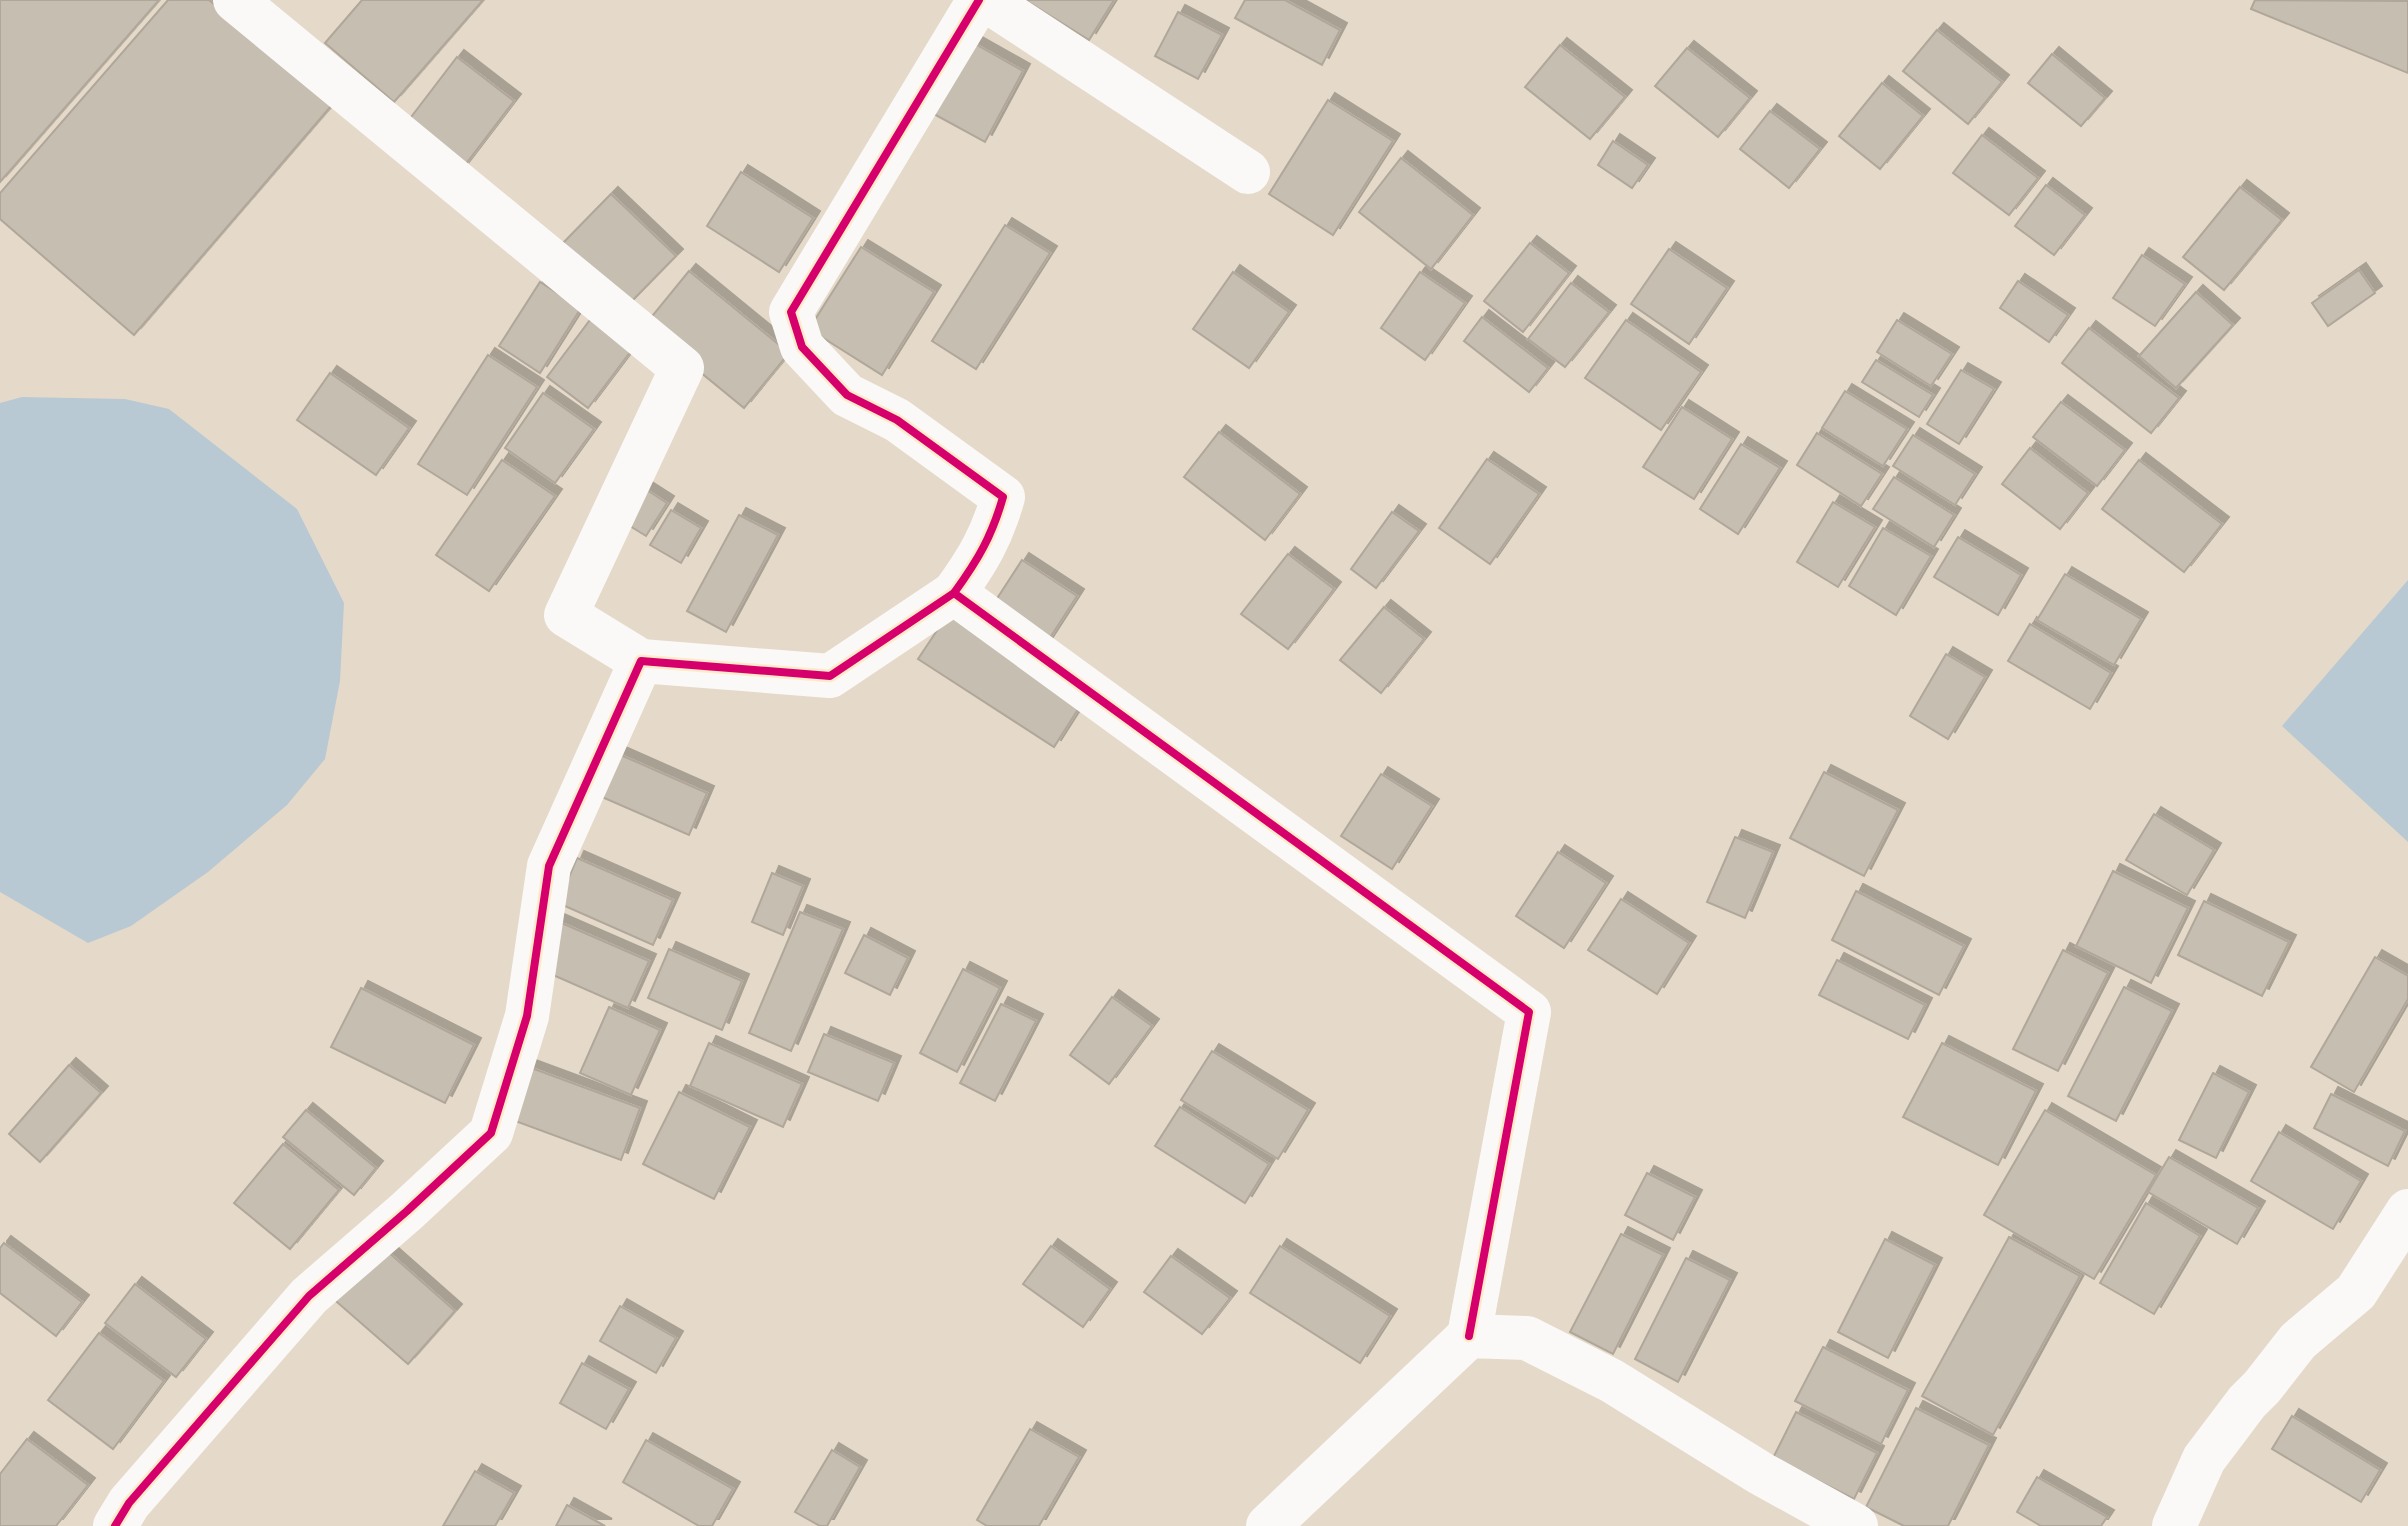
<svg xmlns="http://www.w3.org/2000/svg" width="2408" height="1526" font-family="'Space Grotesk',sans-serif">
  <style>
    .water { fill: #b8c9d3 }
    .building { fill: #c6beb0; stroke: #b0a79a; stroke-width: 2; filter: url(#shadow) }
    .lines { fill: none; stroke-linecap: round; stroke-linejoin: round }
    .minor { stroke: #fbf9f7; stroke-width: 44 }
    .cycleway-casing { stroke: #feebcb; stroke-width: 13 }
    .cycleway { stroke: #d6006c; stroke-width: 8 }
  </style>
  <defs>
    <filter id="shadow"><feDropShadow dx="7" dy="-7" stdDeviation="0" flood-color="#0004"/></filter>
  </defs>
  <rect width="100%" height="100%" fill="#e5dac9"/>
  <!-- water -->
  <g class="water">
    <path d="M 22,397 L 125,399 L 169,409 L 297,509 L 344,603 L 340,681 L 325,759 L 287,805 L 208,872 L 131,926 L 88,943 L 0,892 L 0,403 Z"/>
    <path d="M 2408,580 L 2408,842 L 2282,726 Z"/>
  </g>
  <!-- building -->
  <g class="building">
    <path d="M 0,0 L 159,0 L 0,182 Z"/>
    <path d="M 168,0 L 209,0 L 332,105 L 134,335 L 0,219 L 0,193 Z"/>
    <path d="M 362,0 L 483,0 L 394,102 L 325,43 Z"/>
    <path d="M 1025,0 L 1114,0 L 1089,40 Z"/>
    <path d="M 1245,0 L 1285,0 L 1340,30 L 1322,65 L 1235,18 Z"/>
    <path d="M 2255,0 L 2408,1 L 2408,73 L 2251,9 Z"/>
    <path d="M 1178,12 L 1222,35 L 1198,79 L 1155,56 Z"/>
    <path d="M 1937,30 L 2002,82 L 1968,124 L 1903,71 Z"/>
    <path d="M 970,41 L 1023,71 L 985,142 L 932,113 Z"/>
    <path d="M 1560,45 L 1625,97 L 1590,139 L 1525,87 Z"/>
    <path d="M 1687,48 L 1750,98 L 1718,137 L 1655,86 Z"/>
    <path d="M 2052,54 L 2105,98 L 2081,126 L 2028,83 Z"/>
    <path d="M 457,57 L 514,101 L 462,169 L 405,125 Z"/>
    <path d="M 1882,83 L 1923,116 L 1880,169 L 1839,136 Z"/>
    <path d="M 1328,100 L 1393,141 L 1333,235 L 1269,194 Z"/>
    <path d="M 1770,111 L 1820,149 L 1789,188 L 1740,149 Z"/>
    <path d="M 1982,135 L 2038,178 L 2009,215 L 1953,173 Z"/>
    <path d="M 1613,141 L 1648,165 L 1632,188 L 1598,165 Z"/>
    <path d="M 1401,158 L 1473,215 L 1431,269 L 1359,212 Z"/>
    <path d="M 741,172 L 813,218 L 779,272 L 707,226 Z"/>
    <path d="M 2046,185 L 2085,215 L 2054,255 L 2015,226 Z"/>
    <path d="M 2240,187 L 2282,220 L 2224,290 L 2183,257 Z"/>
    <path d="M 611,194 L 676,256 L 626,307 L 561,245 Z"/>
    <path d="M 1005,225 L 1050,253 L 976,369 L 932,341 Z"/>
    <path d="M 1530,243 L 1569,273 L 1523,332 L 1484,301 Z"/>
    <path d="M 861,247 L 934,292 L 882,375 L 809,329 Z"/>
    <path d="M 1669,249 L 1727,288 L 1689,344 L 1631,304 Z"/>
    <path d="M 2142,255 L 2185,284 L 2155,326 L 2113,298 Z"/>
    <path d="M 2359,270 L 2375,293 L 2328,326 L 2312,303 Z"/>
    <path d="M 689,271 L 789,353 L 744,408 L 644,326 Z"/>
    <path d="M 1233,272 L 1289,312 L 1249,368 L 1193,329 Z"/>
    <path d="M 1420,272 L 1465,303 L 1425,360 L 1381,328 Z"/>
    <path d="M 2018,281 L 2068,315 L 2049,342 L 2000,308 Z"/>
    <path d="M 540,282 L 581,308 L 540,373 L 499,346 Z"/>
    <path d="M 1571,283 L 1609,312 L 1565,367 L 1528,339 Z"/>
    <path d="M 2196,292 L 2233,325 L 2176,388 L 2139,356 Z"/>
    <path d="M 593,316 L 634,347 L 588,408 L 547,377 Z"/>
    <path d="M 1482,317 L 1548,368 L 1529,392 L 1464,341 Z"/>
    <path d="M 1626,320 L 1701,372 L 1661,430 L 1585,378 Z"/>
    <path d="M 1897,320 L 1952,354 L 1931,386 L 1877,352 Z"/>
    <path d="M 2089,328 L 2179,398 L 2151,433 L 2062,363 Z"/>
    <path d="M 488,355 L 537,387 L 467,495 L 418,464 Z"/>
    <path d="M 1876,360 L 1933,395 L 1919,417 L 1862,382 Z"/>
    <path d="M 1961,370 L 1994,389 L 1959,444 L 1927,424 Z"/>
    <path d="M 330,373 L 409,428 L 376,475 L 297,420 Z"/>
    <path d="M 1845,391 L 1907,429 L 1883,466 L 1822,428 Z"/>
    <path d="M 543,393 L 594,429 L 555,483 L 505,448 Z"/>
    <path d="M 2061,402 L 2125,450 L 2097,486 L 2033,437 Z"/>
    <path d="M 1682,407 L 1732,439 L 1694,499 L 1643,467 Z"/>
    <path d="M 1219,432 L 1300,494 L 1265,540 L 1184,477 Z"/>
    <path d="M 1817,433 L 1882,474 L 1861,506 L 1797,465 Z"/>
    <path d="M 1913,435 L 1975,474 L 1955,505 L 1893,466 Z"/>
    <path d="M 1741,444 L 1780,468 L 1738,534 L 1700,509 Z"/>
    <path d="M 2030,448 L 2088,493 L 2060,529 L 2002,484 Z"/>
    <path d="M 1487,459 L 1539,494 L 1490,564 L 1439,528 Z"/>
    <path d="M 502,460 L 555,496 L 489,591 L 436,555 Z"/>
    <path d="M 2139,460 L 2222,524 L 2184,572 L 2102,509 Z"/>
    <path d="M 1894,477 L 1954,515 L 1934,547 L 1873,509 Z"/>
    <path d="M 639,485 L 667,503 L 646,536 L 617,518 Z"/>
    <path d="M 1833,502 L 1875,527 L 1838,587 L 1797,562 Z"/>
    <path d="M 671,510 L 701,528 L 681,563 L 650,545 Z"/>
    <path d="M 1392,512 L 1419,531 L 1376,588 L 1351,569 Z"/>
    <path d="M 739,515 L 778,535 L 726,632 L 687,611 Z"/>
    <path d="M 1883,528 L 1931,556 L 1896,615 L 1849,586 Z"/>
    <path d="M 1958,537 L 2021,575 L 1998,615 L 1934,577 Z"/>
    <path d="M 1288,554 L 1334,589 L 1288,649 L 1241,614 Z"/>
    <path d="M 1022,560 L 1077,596 L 1042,650 L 987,614 Z"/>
    <path d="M 2065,574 L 2141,619 L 2114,665 L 2037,620 Z"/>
    <path d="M 954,605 L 1089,692 L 1054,747 L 918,659 Z"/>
    <path d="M 1384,607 L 1424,639 L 1381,693 L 1340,660 Z"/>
    <path d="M 2030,624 L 2111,673 L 2090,709 L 2008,661 Z"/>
    <path d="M 1946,654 L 1985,677 L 1948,739 L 1910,716 Z"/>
    <path d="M 614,752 L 707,793 L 689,835 L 595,794 Z"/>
    <path d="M 1824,772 L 1898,810 L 1864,876 L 1790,838 Z"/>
    <path d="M 1381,774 L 1432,806 L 1392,869 L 1341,836 Z"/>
    <path d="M 2154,814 L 2214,850 L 2187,895 L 2126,860 Z"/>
    <path d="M 1735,837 L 1773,852 L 1745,918 L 1707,902 Z"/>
    <path d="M 1558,852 L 1606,883 L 1564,948 L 1516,916 Z"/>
    <path d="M 577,858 L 673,900 L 653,945 L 558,903 Z"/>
    <path d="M 2113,871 L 2188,908 L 2151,983 L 2076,946 Z"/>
    <path d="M 772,873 L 803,886 L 783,935 L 752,922 Z"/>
    <path d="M 1856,891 L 1964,946 L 1939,995 L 1832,940 Z"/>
    <path d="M 1621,899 L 1689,943 L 1657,994 L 1588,950 Z"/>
    <path d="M 2204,901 L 2289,942 L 2262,996 L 2178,955 Z"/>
    <path d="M 800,912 L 843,929 L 791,1051 L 749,1033 Z"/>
    <path d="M 557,921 L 649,961 L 628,1008 L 537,968 Z"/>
    <path d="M 864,935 L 908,958 L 890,995 L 845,973 Z"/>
    <path d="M 669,949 L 742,981 L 722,1030 L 648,998 Z"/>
    <path d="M 2063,950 L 2108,973 L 2058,1071 L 2013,1049 Z"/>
    <path d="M 2375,957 L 2408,976 L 2408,999 L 2354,1092 L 2311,1067 Z"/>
    <path d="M 1837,960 L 1925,1005 L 1908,1039 L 1819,995 Z"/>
    <path d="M 963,969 L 1000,988 L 957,1072 L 920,1053 Z"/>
    <path d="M 2124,987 L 2172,1011 L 2116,1121 L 2068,1096 Z"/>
    <path d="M 361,988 L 474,1045 L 445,1103 L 331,1047 Z"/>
    <path d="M 1112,997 L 1152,1026 L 1109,1084 L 1070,1055 Z"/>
    <path d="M 1001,1004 L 1036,1021 L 995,1101 L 960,1083 Z"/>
    <path d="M 609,1007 L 660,1030 L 631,1095 L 580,1073 Z"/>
    <path d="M 824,1034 L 894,1063 L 878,1101 L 808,1072 Z"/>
    <path d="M 709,1043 L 802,1084 L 783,1127 L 690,1086 Z"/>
    <path d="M 1942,1043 L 2036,1091 L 1998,1165 L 1903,1117 Z"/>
    <path d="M 1212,1051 L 1308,1110 L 1278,1159 L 1181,1100 Z"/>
    <path d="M 69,1065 L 101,1093 L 40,1162 L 9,1134 Z"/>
    <path d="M 526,1066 L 640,1108 L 621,1160 L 507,1118 Z"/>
    <path d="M 2213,1073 L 2249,1092 L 2216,1158 L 2179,1140 Z"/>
    <path d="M 679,1092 L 750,1127 L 714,1199 L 643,1164 Z"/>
    <path d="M 2331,1094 L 2405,1131 L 2388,1166 L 2314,1128 Z"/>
    <path d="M 1180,1107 L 1269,1164 L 1245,1203 L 1155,1146 Z"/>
    <path d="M 306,1110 L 376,1168 L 354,1195 L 283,1137 Z"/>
    <path d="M 2045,1110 L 2156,1175 L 2094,1279 L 1984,1215 Z"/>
    <path d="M 2279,1132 L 2361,1181 L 2333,1229 L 2251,1181 Z"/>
    <path d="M 283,1144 L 339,1190 L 290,1249 L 234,1203 Z"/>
    <path d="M 2169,1157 L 2258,1208 L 2237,1244 L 2148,1192 Z"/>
    <path d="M 1647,1173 L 1695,1197 L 1673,1240 L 1625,1215 Z"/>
    <path d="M 2146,1203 L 2200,1236 L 2154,1314 L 2100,1283 Z"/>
    <path d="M 1621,1234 L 1663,1255 L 1613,1354 L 1570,1332 Z"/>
    <path d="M 2009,1237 L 2080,1276 L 1993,1435 L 1922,1396 Z"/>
    <path d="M 1885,1239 L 1935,1265 L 1888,1358 L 1838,1332 Z"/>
    <path d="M 4,1243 L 82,1302 L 56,1336 L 0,1293 L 0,1248 Z"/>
    <path d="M 378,1243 L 455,1311 L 408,1364 L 330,1296 Z"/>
    <path d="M 1051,1246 L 1110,1289 L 1083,1327 L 1023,1284 Z"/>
    <path d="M 1280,1246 L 1390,1316 L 1360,1363 L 1250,1293 Z"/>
    <path d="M 1171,1256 L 1230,1298 L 1202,1334 L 1144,1292 Z"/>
    <path d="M 1686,1258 L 1730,1280 L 1678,1382 L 1635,1359 Z"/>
    <path d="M 135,1284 L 206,1339 L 176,1377 L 105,1323 Z"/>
    <path d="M 620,1306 L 676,1338 L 656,1373 L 600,1341 Z"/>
    <path d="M 99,1333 L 164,1381 L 113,1449 L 48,1400 Z"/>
    <path d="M 1823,1347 L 1908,1390 L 1881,1444 L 1795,1401 Z"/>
    <path d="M 582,1363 L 629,1389 L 606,1429 L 560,1403 Z"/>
    <path d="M 1916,1408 L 1989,1445 L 1948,1526 L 1904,1526 L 1866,1507 Z"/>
    <path d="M 1796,1412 L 1877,1453 L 1854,1499 L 1773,1458 Z"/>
    <path d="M 2292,1416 L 2380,1470 L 2361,1502 L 2272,1449 Z"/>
    <path d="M 1030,1429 L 1079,1457 L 1039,1526 L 987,1526 L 977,1520 Z"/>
    <path d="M 27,1439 L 88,1485 L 56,1526 L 0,1526 L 0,1474 Z"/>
    <path d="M 646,1440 L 733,1489 L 712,1526 L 699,1526 L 623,1482 Z"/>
    <path d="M 832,1450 L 860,1467 L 827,1526 L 820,1526 L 795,1512 Z"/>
    <path d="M 475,1471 L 514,1493 L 495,1526 L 443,1526 Z"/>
    <path d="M 2037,1477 L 2107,1517 L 2101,1526 L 2041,1526 L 2017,1512 Z"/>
    <path d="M 567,1505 L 605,1526 L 556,1526 Z"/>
  </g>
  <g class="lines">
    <!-- minor -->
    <g class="minor">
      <path d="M 235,0 L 682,368 L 566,615 L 641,661"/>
      <path d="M 979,0 L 791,312 L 802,347 L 847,395 L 897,420 L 1003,497 C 992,536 978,560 954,593 L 1529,1012 L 1469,1336"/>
      <path d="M 986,0 L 1248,172"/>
      <path d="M 115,1526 L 129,1503 L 309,1296 L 407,1211 L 491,1133 L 527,1016 L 549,866 L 641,661 L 830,676 L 954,593"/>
      <path d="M 1268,1526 L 1469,1336 L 1527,1338 L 1612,1381 L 1760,1473 L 1856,1526"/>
      <path d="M 2174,1526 L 2204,1459 L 2247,1402 L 2262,1387 L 2298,1341 L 2356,1292 L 2408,1211"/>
    </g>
    <!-- cycleway casing -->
    <g class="cycleway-casing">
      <g id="cycleway">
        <path d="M 979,0 L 791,312 L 802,347 L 847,395 L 897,420 L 1003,497 C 992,536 978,560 954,593 L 1529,1012 L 1469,1336"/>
        <path d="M 115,1526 L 129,1503 L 309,1296 L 407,1211 L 491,1133 L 527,1016 L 549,866 L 641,661 L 830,676 L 954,593"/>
      </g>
    </g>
    <!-- cycleway -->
    <use href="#cycleway" class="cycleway"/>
  </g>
</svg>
